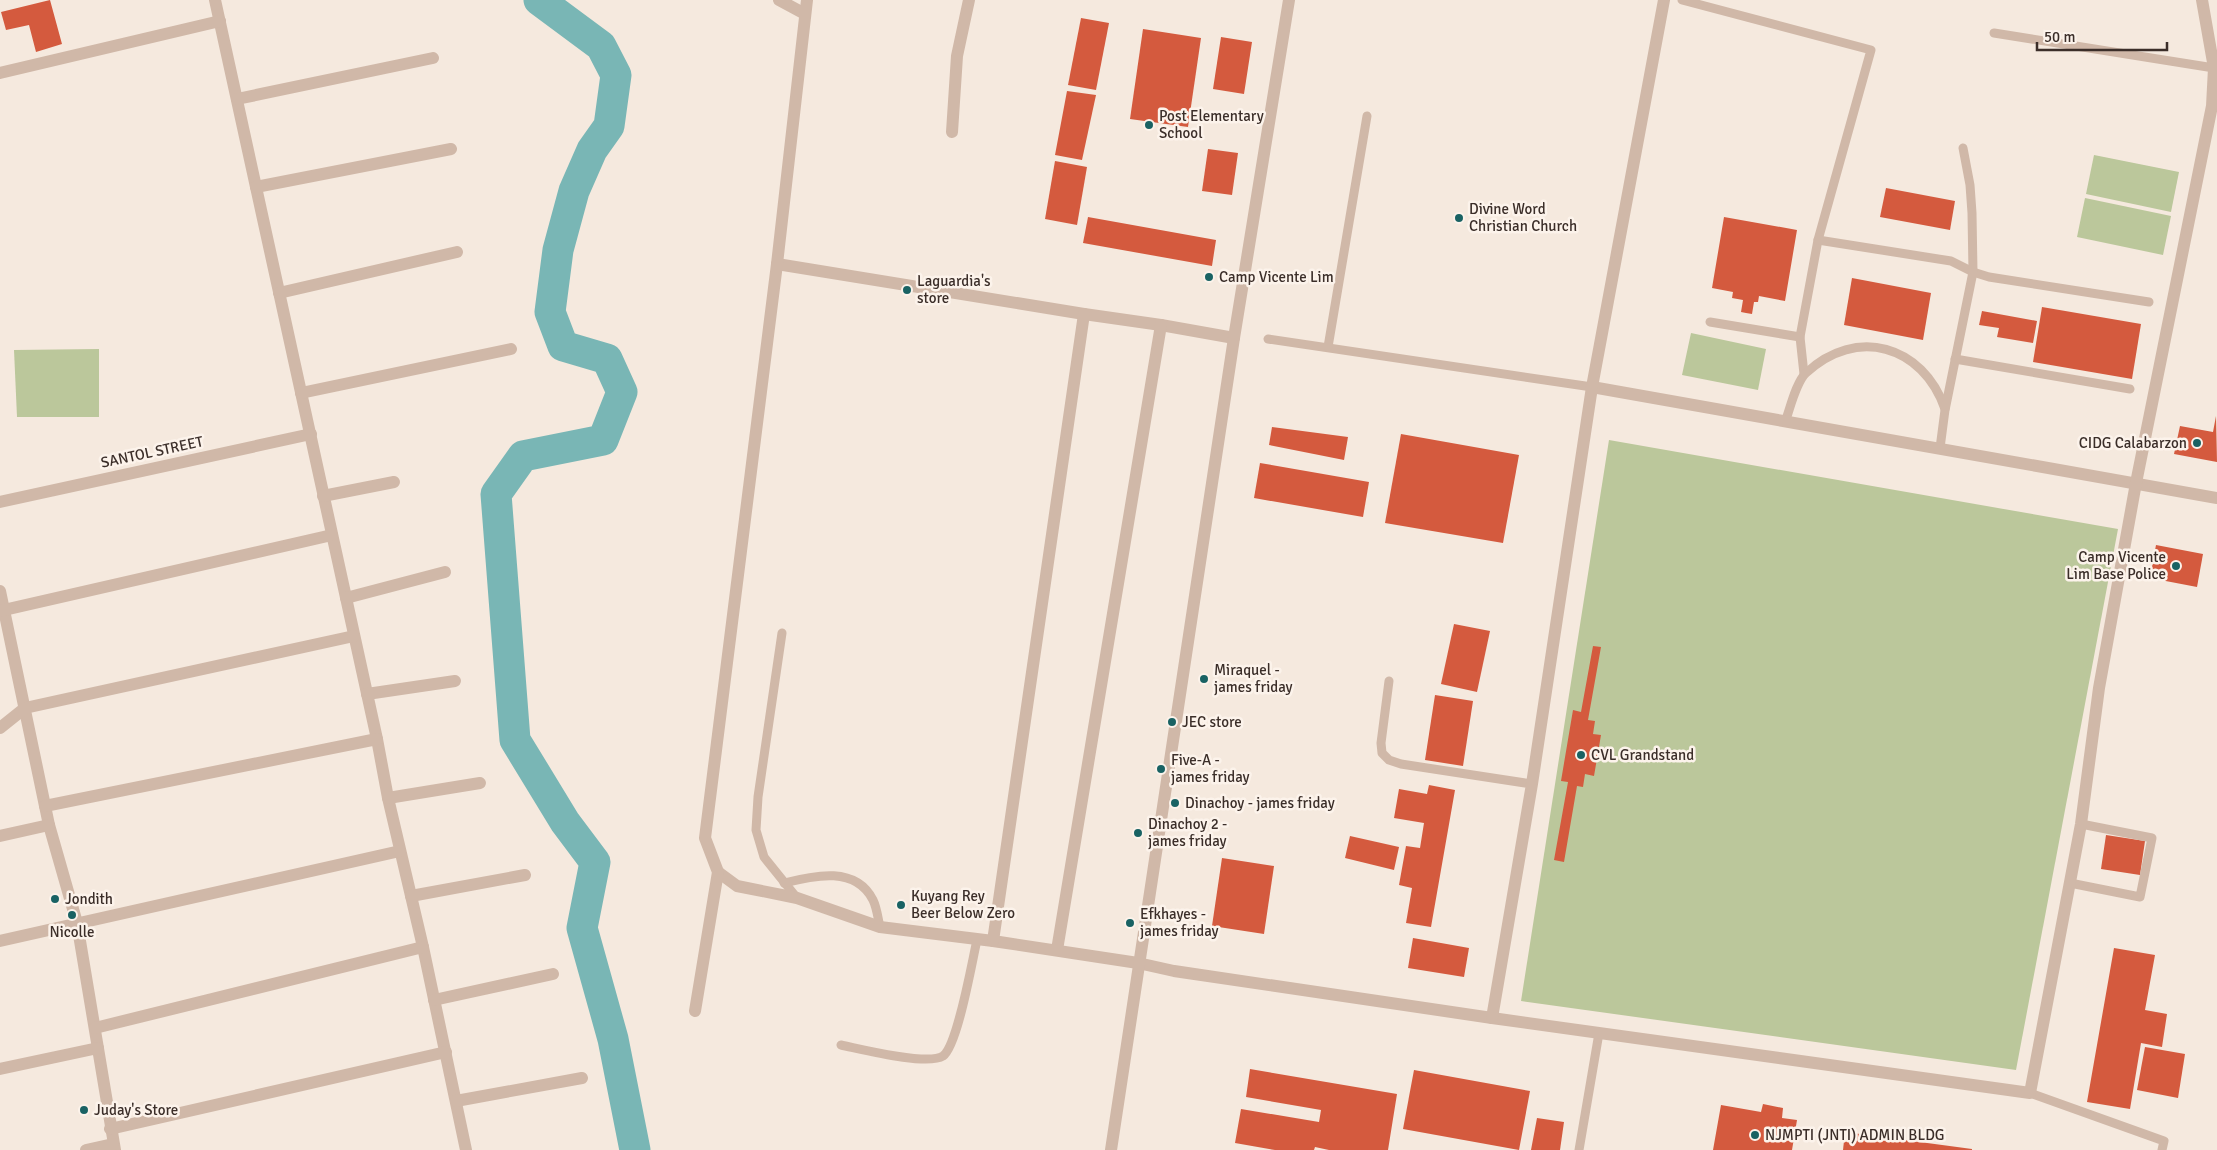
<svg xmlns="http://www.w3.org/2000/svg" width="2217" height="1150" font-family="Signika,sans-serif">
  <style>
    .green { fill: #bbc79b }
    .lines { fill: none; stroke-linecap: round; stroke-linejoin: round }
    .river { stroke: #79b6b5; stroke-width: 31 }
    .building { fill: #d45a3e }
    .service { stroke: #d0b8a8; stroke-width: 9 }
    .minor { stroke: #d0b8a8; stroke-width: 12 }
    .poi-dot { fill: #196263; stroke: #fcf3eb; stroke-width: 2 }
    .labels { text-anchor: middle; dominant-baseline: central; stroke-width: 5; stroke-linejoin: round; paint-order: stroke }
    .poi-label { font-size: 15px; fill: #3b2e29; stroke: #fcf3eb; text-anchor: start }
    .street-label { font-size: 15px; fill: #3b2e29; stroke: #fcf3eb }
  </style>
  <rect width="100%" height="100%" fill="#f5e9de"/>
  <!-- green -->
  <g class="green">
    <path d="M 2094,155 L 2179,172 L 2171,212 L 2086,194 Z"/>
    <path d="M 2085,198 L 2171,216 L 2163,255 L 2077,237 Z"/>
    <path d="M 1691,333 L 1766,349 L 1758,390 L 1682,375 Z"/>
    <path d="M 99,349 L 99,417 L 17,417 L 14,350 Z"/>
    <path d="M 1609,440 L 2118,529 L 2016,1070 L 1521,1001 Z"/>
  </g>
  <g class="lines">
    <!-- river -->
    <path class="river" d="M 539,0 L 601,46 L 616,75 L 609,126 L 592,150 L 574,191 L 558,250 L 550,312 L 563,346 L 607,359 L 622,392 L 603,440 L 523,456 L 496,494 L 515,740 L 565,822 L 595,862 L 582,928 L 613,1039 L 635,1150"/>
  </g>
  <!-- building -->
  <g class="building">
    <path d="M 50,0 L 62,44 L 36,52 L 29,25 L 6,30 L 1,12 Z"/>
    <path d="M 1081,18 L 1109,23 L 1096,90 L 1068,85 Z"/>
    <path d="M 1143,29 L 1201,38 L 1188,127 L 1130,119 Z"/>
    <path d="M 1221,37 L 1252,42 L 1244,94 L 1213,89 Z"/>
    <path d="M 1067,91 L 1096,95 L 1082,160 L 1055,155 Z"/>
    <path d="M 1208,149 L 1238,153 L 1232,195 L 1202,191 Z"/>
    <path d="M 1055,161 L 1087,167 L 1077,225 L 1045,219 Z"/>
    <path d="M 1886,188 L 1955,201 L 1950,230 L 1880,217 Z"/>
    <path d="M 1088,217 L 1216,240 L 1212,266 L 1083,243 Z"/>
    <path d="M 1724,217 L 1797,230 L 1785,301 L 1759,296 L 1758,302 L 1754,302 L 1752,314 L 1746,313 L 1741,312 L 1743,300 L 1732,298 L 1733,292 L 1712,288 Z"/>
    <path d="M 1852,278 L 1931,293 L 1923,340 L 1844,325 Z"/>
    <path d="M 2042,307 L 2141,324 L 2132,379 L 2033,362 Z"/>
    <path d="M 1982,311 L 2037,321 L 2033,343 L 1997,337 L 1999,328 L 1979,325 Z"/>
    <path d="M 2216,416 L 2217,462 L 2174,454 L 2180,426 L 2213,432 Z"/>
    <path d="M 1272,427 L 1348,437 L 1344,460 L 1269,445 Z"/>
    <path d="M 1401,434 L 1519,455 L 1503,543 L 1385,523 Z"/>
    <path d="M 1260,463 L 1369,482 L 1363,517 L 1254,498 Z"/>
    <path d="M 2156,545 L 2203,554 L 2197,587 L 2150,578 Z"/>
    <path d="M 1454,624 L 1490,631 L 1477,692 L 1441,684 Z"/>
    <path d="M 1593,646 L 1601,647 L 1588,720 L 1595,721 L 1593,734 L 1601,735 L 1594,776 L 1585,774 L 1583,787 L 1577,786 L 1564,862 L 1554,860 L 1568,782 L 1561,781 L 1573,710 L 1581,712 Z"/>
    <path d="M 1435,695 L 1473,701 L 1463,766 L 1425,760 Z"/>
    <path d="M 1429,785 L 1455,790 L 1431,927 L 1406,923 L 1412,888 L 1399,885 L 1406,846 L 1420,848 L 1424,823 L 1394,818 L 1399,789 L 1427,794 Z"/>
    <path d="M 2106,835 L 2145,841 L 2140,875 L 2101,869 Z"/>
    <path d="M 1350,836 L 1399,847 L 1394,870 L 1345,858 Z"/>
    <path d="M 1222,858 L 1274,866 L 1264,934 L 1212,926 Z"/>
    <path d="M 1413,938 L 1469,948 L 1464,977 L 1408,968 Z"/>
    <path d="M 2114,948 L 2155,955 L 2145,1010 L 2167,1014 L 2162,1047 L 2141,1043 L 2130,1109 L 2087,1102 Z"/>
    <path d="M 2145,1047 L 2185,1054 L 2178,1098 L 2137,1090 Z"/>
    <path d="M 1250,1069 L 1397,1094 L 1388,1150 L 1329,1150 L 1315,1147 L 1314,1150 L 1275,1150 L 1235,1143 L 1241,1109 L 1319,1122 L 1321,1110 L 1246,1097 Z"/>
    <path d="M 1414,1070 L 1530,1091 L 1519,1150 L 1403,1129 Z"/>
    <path d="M 1763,1104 L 1783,1108 L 1782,1118 L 1797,1120 L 1792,1150 L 1713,1150 L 1721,1105 L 1761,1112 Z"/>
    <path d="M 1537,1118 L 1564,1122 L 1560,1150 L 1531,1150 Z"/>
    <path d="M 1845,1132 L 1972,1149 L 1972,1150 L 1843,1150 Z"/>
  </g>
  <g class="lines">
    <!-- service -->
    <g class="service">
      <path d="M 1682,0 L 1871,50 L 1818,240 L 1800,337 L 1804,374"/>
      <path d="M 1994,33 L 2214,68"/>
      <path d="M 1818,240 L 1951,261 L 1973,272 L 1989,277 L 2149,302"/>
      <path d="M 1710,322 L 1800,337"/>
      <path d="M 1268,339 L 1592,387"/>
      <path d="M 1328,347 L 1367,116"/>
      <path d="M 1955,359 L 2130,389"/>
      <path d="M 1785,422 C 1790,409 1796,382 1806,373 C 1856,326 1923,345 1945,409"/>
      <path d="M 1940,448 L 1945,410 L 1973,272 L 1972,213 L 1970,185 L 1963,148"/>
      <path d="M 782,633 L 758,797 L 756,830 L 764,857 L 797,898"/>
      <path d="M 1389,681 L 1381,743 L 1382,753 L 1389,760 L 1401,764 L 1532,784"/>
      <path d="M 784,883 C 815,875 856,866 873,900 C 877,908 878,919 880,927"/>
      <path d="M 2070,883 L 2140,897 L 2152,838 L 2081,824"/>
      <path d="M 841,1045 C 861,1049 927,1066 943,1056 C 958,1045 972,961 977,940"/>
      <path d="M 2030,1093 L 2164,1141 L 2162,1150"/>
      <path d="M 1579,1150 L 1599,1033"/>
    </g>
    <!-- minor -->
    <g class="minor">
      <path d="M 215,0 L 377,739 L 388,798 L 423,947 L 466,1150"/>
      <path d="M 779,0 L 805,14"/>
      <path d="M 0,73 L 220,21"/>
      <path d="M 237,99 L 433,58"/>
      <path d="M 952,132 L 957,56 L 969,0"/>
      <path d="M 256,187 L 451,149"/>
      <path d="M 777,264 L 1084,314 L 1161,325 L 1234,338"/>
      <path d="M 279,293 L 457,252"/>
      <path d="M 1592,387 L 2217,498"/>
      <path d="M 301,393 L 511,349"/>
      <path d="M 323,496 L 394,482"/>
      <path d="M 0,502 L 311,434"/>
      <path d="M 0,591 L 49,825 L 77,923 L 115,1150"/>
      <path d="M 346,598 L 445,572"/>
      <path d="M 0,611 L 332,535"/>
      <path d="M 367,694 L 455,681"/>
      <path d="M 0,728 L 25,708 L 354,636"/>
      <path d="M 388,798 L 480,783"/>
      <path d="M 45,806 L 377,739"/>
      <path d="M 0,836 L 49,825"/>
      <path d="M 718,872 L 737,886 L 797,898 L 880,927 L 993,941 L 1138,963 L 1174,971 L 1492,1018 L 2030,1093 L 2081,824 L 2099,688 L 2136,483 L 2212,106 L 2214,68 L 2202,0"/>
      <path d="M 411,896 L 525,875"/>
      <path d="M 0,941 L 400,851"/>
      <path d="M 993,941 L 1084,314"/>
      <path d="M 1057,950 L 1161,325"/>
      <path d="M 434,1000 L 553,974"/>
      <path d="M 695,1011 L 718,872 L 705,838 L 777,264 L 807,0"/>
      <path d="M 1492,1018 L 1532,784 L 1592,387 L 1664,0"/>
      <path d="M 95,1028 L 423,947"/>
      <path d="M 0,1069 L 98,1048"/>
      <path d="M 456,1101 L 582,1078"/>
      <path d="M 110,1129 L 446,1052"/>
      <path d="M 86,1150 L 113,1144"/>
      <path d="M 1111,1150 L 1234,338 L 1289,0"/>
    </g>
  </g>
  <!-- markers -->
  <g class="poi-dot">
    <circle cx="1149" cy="125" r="5"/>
    <circle cx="1459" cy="218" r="5"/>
    <circle cx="1209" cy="277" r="5"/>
    <circle cx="907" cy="290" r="5"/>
    <circle cx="2197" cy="443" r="5"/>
    <circle cx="2176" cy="566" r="5"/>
    <circle cx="1204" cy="679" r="5"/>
    <circle cx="1172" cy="722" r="5"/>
    <circle cx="1581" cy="755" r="5"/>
    <circle cx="1161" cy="769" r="5"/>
    <circle cx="1175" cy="803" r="5"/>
    <circle cx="1138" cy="833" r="5"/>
    <circle cx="55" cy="899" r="5"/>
    <circle cx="901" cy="905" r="5"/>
    <circle cx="72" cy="915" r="5"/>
    <circle cx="1130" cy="923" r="5"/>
    <circle cx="84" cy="1110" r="5"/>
    <circle cx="1755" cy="1135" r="5"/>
  </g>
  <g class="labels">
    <!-- poi labels -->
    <g class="poi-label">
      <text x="1159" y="116">Post Elementary<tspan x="1159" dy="17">School</tspan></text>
      <text x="1469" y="209">Divine Word<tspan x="1469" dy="17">Christian Church</tspan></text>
      <text x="1219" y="277">Camp Vicente Lim</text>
      <text x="917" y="281">Laguardia's<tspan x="917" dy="17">store</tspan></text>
      <text x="2187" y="443" text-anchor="end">CIDG Calabarzon</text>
      <text x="2166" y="557" text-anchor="end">Camp Vicente<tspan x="2166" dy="17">Lim Base Police</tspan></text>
      <text x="1214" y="670">Miraquel -<tspan x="1214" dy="17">james friday</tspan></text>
      <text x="1182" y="722">JEC store</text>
      <text x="1591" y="755">CVL Grandstand</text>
      <text x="1171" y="760">Five-A -<tspan x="1171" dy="17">james friday</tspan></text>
      <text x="1185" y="803">Dinachoy - james friday</text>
      <text x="1148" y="824">Dinachoy 2 -<tspan x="1148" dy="17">james friday</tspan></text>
      <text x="911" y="896">Kuyang Rey<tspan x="911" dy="17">Beer Below Zero</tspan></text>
      <text x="65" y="899">Jondith</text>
      <text x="1140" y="914">Efkhayes -<tspan x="1140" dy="17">james friday</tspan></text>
      <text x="72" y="932" text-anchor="middle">Nicolle</text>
      <text x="94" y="1110">Juday's Store</text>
      <text x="1765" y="1135">NJMPTI (JNTI) ADMIN BLDG</text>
    </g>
    <!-- street labels -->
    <g class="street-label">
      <text transform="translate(152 452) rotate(-12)">SANTOL STREET</text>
    </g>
  </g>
  <!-- scale -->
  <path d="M2037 42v8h130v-8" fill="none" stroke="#3b2e29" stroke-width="2.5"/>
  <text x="2044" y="42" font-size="15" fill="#3b2e29" stroke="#fcf3eb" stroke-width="4" paint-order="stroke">50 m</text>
</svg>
